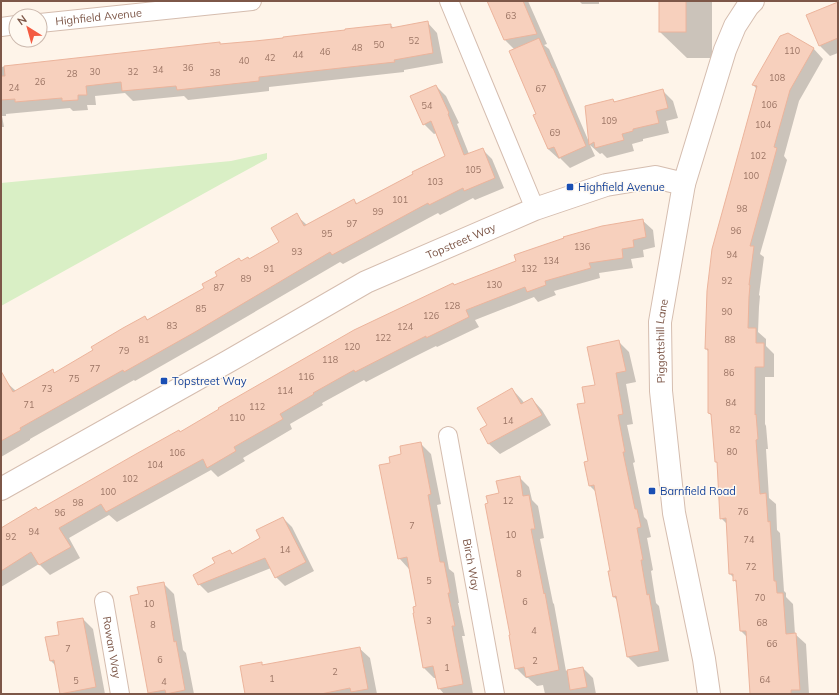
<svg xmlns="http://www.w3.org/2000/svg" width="839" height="695" font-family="Mulish,sans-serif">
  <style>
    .green { fill: #d9efc5 }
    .shadow { fill: #0003 }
    .building { fill: #f7d0bd; stroke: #ecb49c }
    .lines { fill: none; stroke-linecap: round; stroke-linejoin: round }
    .minor-casing { stroke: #d5bdaf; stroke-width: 20 }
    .tertiary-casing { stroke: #d5bdaf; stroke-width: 24 }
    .minor { stroke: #fff; stroke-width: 18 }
    .tertiary { stroke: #fff; stroke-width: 22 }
    .transit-dot { fill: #1a4fb4; stroke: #fff9f1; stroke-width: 1.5 }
    .labels { text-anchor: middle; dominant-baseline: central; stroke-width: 3; stroke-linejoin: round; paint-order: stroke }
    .number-label { font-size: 9px; fill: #9c7565 }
    .street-label { font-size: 11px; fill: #7d5748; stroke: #fff9f1 }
    .transit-label { font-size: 11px; fill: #164399; stroke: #fff9f1; text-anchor: start }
  </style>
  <rect width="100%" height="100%" fill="#fef4e9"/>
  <!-- green -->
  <path class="green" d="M 267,153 L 267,159 L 221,184 L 1,306 L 1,183 L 231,161 Z"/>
  <!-- shadow -->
  <g class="shadow">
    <path d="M 488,1 L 528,1 L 547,44 L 544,45 L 549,49 L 589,142 L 613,100 L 616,103 L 663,91 L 673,101 L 678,118 L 666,121 L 669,133 L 643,139 L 643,141 L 632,144 L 634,151 L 607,158 L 602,153 L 600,154 L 590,145 L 595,156 L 570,168 L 560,158 L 559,159 L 548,149 L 515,50 L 505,40 Z"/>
    <path d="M 579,1 L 599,1 L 599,4 L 582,4 Z"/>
    <path d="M 660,1 L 712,1 L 712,58 L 687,58 L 660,32 Z"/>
    <path d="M 838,3 L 838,53 L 830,56 L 820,46 L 807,16 Z"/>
    <path d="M 427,22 L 437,33 L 443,63 L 404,70 L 404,72 L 269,87 L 269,91 L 188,100 L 184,96 L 133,101 L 125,93 L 95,96 L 96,105 L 87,105 L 88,110 L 73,111 L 70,108 L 6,114 L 6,116 L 2,116 L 4,127 L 1,127 L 1,67 L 105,56 L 220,44 L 221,45 L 255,42 L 390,25 L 394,28 Z"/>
    <path d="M 813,48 L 823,59 L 799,101 L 784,156 L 787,160 L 760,254 L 764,257 L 759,295 L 760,296 L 759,307 L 758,332 L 766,339 L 766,346 L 774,354 L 774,377 L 765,377 L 765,424 L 766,426 L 768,449 L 766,449 L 769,498 L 776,504 L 777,530 L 780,533 L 784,591 L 786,593 L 786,597 L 793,604 L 795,634 L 806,644 L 809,694 L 755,694 L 747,637 L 741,631 L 737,583 L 734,580 L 734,578 L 730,574 L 727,524 L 721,518 L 718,464 L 716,462 L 712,416 L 709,413 L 709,352 L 706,349 L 757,89 L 753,85 Z"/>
    <path d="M 436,86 L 446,96 L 459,123 L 457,124 L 469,154 L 482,149 L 492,159 L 504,188 L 475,200 L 473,198 L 440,215 L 438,213 L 343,264 L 340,262 L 205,341 L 135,381 L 134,380 L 30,439 L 30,440 L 1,457 L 1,385 L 6,382 L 16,391 L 52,371 L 55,373 L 79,360 L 145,317 L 148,321 L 205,288 L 241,262 L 250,260 L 280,242 L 296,215 L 307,225 L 353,200 L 358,204 L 446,156 L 437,133 L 434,134 L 424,124 Z"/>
    <path d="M 642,220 L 653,230 L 655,247 L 643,250 L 644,257 L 631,259 L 633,268 L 599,273 L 600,278 L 554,291 L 556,295 L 538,302 L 534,297 L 475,320 L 479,327 L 437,347 L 436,346 L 412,358 L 366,382 L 364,380 L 322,403 L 323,405 L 290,424 L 292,429 L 243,458 L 245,461 L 218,477 L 211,470 L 117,522 L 109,515 L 69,538 L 80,558 L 50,575 L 39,564 L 1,587 L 1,528 L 38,511 L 180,433 L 454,286 Z"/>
    <path d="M 619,342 L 629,352 L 636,382 L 626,384 L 633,424 L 627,425 L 635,462 L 633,463 L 644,517 L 647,520 L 651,537 L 647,538 L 653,570 L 651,571 L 656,603 L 659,606 L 669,661 L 638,667 L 628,657 L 617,600 L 613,596 L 611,572 L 596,492 L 590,486 L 586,404 Z"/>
    <path d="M 512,389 L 522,400 L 525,404 L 532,399 L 542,410 L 551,425 L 500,454 L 489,444 L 481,429 L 488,426 Z"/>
    <path d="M 420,443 L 431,454 L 441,504 L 437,505 L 449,569 L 454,573 L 459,603 L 458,603 L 465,636 L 462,636 L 473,694 L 444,694 L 439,688 L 437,678 L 434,678 L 424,668 L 414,614 L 417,607 L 410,568 L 409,569 L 399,558 L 391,464 Z"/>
    <path d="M 519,477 L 529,487 L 532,500 L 538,506 L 544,538 L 540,539 L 553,603 L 554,604 L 566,671 L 583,668 L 593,678 L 596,694 L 545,694 L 543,685 L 537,686 L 528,678 L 526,678 L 516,668 L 500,494 Z"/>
    <path d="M 283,518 L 292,527 L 314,571 L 285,586 L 276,577 L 271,568 L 208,593 L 199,584 L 216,564 L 230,551 L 233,554 L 261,538 Z"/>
    <path d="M 163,583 L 174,594 L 183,650 L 186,653 L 194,694 L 149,694 L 131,597 L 140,595 Z"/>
    <path d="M 83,619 L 93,629 L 105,694 L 61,694 L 56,666 L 50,660 L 61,636 Z"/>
    <path d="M 359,648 L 370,658 L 377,694 L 246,694 L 261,663 L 264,666 Z"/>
  </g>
  <!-- building -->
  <g class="building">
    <path d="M 487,1 L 523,1 L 537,34 L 504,40 Z"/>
    <rect x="659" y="1" width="27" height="31"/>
    <path d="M 838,2 L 838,38 L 819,46 L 806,15 Z"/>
    <path d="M 428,21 L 433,53 L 394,60 L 395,62 L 259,77 L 259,81 L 177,90 L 176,86 L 122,91 L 121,82 L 86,86 L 87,95 L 78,95 L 78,100 L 62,101 L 62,98 L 15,102 L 15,99 L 1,100 L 1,76 L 5,76 L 4,66 L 220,42 L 220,44 L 255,41 L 283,38 L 283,37 L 345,30 L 345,29 L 391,24 L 391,28 Z"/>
    <path d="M 788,33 L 814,48 L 790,90 L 774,147 L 777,148 L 750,246 L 754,246 L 749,285 L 750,285 L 749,297 L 748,328 L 756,328 L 756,343 L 764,343 L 764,367 L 755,367 L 755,415 L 756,414 L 758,439 L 756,440 L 760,494 L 766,493 L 768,522 L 770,521 L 774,581 L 776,581 L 777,593 L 783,593 L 786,634 L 796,633 L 800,690 L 791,690 L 791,694 L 750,694 L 746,631 L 740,631 L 736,580 L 733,581 L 733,574 L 729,574 L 726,518 L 720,519 L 717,462 L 715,462 L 711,414 L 708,413 L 708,349 L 705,349 L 707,291 L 712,249 L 757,86 L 752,85 L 780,36 Z"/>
    <path d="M 539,38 L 552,68 L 553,68 L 586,146 L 559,158 L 554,147 L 548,149 L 533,115 L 536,114 L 509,51 Z"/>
    <path d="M 436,85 L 449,113 L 448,114 L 464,155 L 483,148 L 495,178 L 464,191 L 463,188 L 429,205 L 428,203 L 332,255 L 330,252 L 195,332 L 124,372 L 123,370 L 20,428 L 21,430 L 1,441 L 1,371 L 13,392 L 53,369 L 54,373 L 93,350 L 91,347 L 123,328 L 145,316 L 147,320 L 204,288 L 202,284 L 217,276 L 215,272 L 239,258 L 241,261 L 248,257 L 249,259 L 279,242 L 271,228 L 297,213 L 304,226 L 354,199 L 356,204 L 413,174 L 412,172 L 445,156 L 431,121 L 423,125 L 410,96 Z"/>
    <path d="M 663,89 L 668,108 L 656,111 L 659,123 L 633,129 L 633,131 L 622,134 L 624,140 L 595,148 L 594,142 L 589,145 L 585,106 L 613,99 L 614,102 Z"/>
    <path d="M 643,219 L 646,237 L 633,240 L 634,247 L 622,249 L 623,258 L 589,263 L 591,268 L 545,281 L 546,285 L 527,292 L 525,287 L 466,310 L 469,317 L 426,338 L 426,336 L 402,348 L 355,372 L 354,370 L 313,393 L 314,394 L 280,414 L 283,419 L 234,447 L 236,451 L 207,468 L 203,459 L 106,512 L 101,504 L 59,528 L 71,547 L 39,565 L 31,552 L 1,571 L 1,528 L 36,507 L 38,510 L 136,454 L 179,430 L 180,432 L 219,409 L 218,408 L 354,330 L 453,283 L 454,285 L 516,261 L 514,255 L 564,238 L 563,237 L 602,226 Z"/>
    <path d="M 619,340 L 626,371 L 616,373 L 623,414 L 618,415 L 625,452 L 623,452 L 635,509 L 637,509 L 641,527 L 637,528 L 643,560 L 641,560 L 647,595 L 649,594 L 659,651 L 627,657 L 616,596 L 613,597 L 608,571 L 610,571 L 594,485 L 589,486 L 584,462 L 588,461 L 577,404 L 585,403 L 582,387 L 595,385 L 587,347 Z"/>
    <path d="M 512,388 L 521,404 L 532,398 L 542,415 L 488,444 L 480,429 L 487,425 L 477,408 Z"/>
    <path d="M 421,442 L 431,494 L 428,495 L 440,562 L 444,562 L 450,593 L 448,593 L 455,626 L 452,626 L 463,684 L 438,689 L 433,666 L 423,668 L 413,613 L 414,613 L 413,607 L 416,606 L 407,557 L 398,559 L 379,465 L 390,463 L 389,457 L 401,454 L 400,446 Z"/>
    <path d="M 520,476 L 523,496 L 529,495 L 535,529 L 531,529 L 544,594 L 545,593 L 559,670 L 526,677 L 524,667 L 515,669 L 509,635 L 510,635 L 485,504 L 488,503 L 486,496 L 499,493 L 496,481 Z"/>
    <path d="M 283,517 L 306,562 L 275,578 L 265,558 L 198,585 L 193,575 L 215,563 L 212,558 L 230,550 L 232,554 L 260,538 L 256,530 Z"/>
    <path d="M 164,582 L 174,642 L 176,641 L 185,690 L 166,694 L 165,690 L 148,693 L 130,596 L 139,594 L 137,587 Z"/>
    <path d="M 83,618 L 96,687 L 60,694 L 54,660 L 50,661 L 45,637 L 59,635 L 57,622 Z"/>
    <path d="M 360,647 L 368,689 L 351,692 L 350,688 L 321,694 L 245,694 L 240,666 L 262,662 L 262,665 Z"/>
    <path d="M 583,667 L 587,687 L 570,690 L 567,670 Z"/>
  </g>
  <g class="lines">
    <!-- minor casing -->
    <g class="minor-casing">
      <g id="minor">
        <path d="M 449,1 L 535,209"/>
        <path id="s1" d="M 40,23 L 252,1"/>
        <path d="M 1,27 L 16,25"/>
        <path id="s2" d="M 448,436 L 495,694"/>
        <path id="s3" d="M 104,601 L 120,694"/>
      </g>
    </g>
    <!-- tertiary casing -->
    <g class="tertiary-casing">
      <g id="tertiary">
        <path id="s4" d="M 1,489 L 229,361 L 366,282 L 535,209 L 606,185 L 655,177 L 684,184"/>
        <path id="s5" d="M 709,694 L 704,659 L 674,513 L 661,391 L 660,322 L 684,184 L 725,50 L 735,26 L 748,6 L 753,1"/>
      </g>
    </g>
    <!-- minor -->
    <use href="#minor" class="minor"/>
    <!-- tertiary -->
    <use href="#tertiary" class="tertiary"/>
  </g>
  <!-- markers -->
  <g class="transit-dot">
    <rect x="566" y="183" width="8" height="8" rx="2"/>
    <rect x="160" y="377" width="8" height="8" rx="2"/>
    <rect x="648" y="487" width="8" height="8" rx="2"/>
  </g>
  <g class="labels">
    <!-- number labels -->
    <g class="number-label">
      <text x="511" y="15">63</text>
      <text x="414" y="40">52</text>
      <text x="379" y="44">50</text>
      <text x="357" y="47">48</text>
      <text x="792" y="50">110</text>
      <text x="325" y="51">46</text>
      <text x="298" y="54">44</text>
      <text x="270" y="57">42</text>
      <text x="244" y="60">40</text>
      <text x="188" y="67">36</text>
      <text x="158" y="69">34</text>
      <text x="95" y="71">30</text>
      <text x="133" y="71">32</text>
      <text x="215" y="72">38</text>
      <text x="72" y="73">28</text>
      <text x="777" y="77">108</text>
      <text x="40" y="81">26</text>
      <text x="14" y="87">24</text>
      <text x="541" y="88">67</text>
      <text x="769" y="104">106</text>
      <text x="427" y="105">54</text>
      <text x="609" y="120">109</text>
      <text x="763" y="124">104</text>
      <text x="555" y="132">69</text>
      <text x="758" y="155">102</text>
      <text x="473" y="169">105</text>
      <text x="751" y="175">100</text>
      <text x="435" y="181">103</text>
      <text x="400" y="199">101</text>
      <text x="742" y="208">98</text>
      <text x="378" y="211">99</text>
      <text x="352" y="223">97</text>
      <text x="736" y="230">96</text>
      <text x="327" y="233">95</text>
      <text x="582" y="246">136</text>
      <text x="297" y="251">93</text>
      <text x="732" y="254">94</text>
      <text x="551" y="260">134</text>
      <text x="269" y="268">91</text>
      <text x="529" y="268">132</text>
      <text x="246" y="278">89</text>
      <text x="727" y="280">92</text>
      <text x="494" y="284">130</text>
      <text x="219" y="287">87</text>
      <text x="452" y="305">128</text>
      <text x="201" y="308">85</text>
      <text x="727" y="311">90</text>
      <text x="431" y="315">126</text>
      <text x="172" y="325">83</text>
      <text x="405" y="326">124</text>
      <text x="383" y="337">122</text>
      <text x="144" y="339">81</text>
      <text x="730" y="339">88</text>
      <text x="352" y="346">120</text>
      <text x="124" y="350">79</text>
      <text x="330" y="359">118</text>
      <text x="95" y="368">77</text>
      <text x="729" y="372">86</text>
      <text x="306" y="376">116</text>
      <text x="74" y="378">75</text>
      <text x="47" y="388">73</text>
      <text x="285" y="390">114</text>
      <text x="731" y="402">84</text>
      <text x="29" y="404">71</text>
      <text x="257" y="406">112</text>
      <text x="237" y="417">110</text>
      <text x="508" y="420">14</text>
      <text x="735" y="429">82</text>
      <text x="732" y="451">80</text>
      <text x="177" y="452">106</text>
      <text x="155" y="464">104</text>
      <text x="130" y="478">102</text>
      <text x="108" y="491">100</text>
      <text x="508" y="500">12</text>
      <text x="78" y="502">98</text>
      <text x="743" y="511">76</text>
      <text x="60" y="512">96</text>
      <text x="412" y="525">7</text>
      <text x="34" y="531">94</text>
      <text x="511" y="534">10</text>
      <text x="11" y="536">92</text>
      <text x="749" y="539">74</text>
      <text x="285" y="549">14</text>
      <text x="751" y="566">72</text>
      <text x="519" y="573">8</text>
      <text x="429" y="580">5</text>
      <text x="760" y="597">70</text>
      <text x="525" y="601">6</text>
      <text x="149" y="603">10</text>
      <text x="429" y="620">3</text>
      <text x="762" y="622">68</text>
      <text x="153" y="624">8</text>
      <text x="534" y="630">4</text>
      <text x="772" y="643">66</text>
      <text x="68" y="648">7</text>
      <text x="160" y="659">6</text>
      <text x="535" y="660">2</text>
      <text x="447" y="667">1</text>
      <text x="335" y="671">2</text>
      <text x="272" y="678">1</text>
      <text x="765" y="679">64</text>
      <text x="76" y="680">5</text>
      <text x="164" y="681">4</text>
    </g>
    <!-- street labels -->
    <g class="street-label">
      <text stroke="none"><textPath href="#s1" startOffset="59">Highfield Avenue</textPath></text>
      <text stroke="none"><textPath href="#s4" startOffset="523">Topstreet Way</textPath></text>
      <text stroke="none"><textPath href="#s5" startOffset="357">Piggottshill Lane</textPath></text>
      <text stroke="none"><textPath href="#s2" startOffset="131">Birch Way</textPath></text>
      <text stroke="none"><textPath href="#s3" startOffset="47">Rowan Way</textPath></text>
    </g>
    <!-- transit labels -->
    <g class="transit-label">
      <text x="578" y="187">Highfield Avenue</text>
      <text x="172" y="381">Topstreet Way</text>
      <text x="660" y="491">Barnfield Road</text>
    </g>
  </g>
  <!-- border -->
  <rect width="839" height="695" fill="none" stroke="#7d5748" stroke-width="4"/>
  <!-- north arrow -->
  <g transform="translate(28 28) rotate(323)"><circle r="19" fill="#fff9f1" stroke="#cbb8ad"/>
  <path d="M0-3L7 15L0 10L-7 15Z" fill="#f45c42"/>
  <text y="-6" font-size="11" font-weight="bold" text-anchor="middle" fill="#7d5748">N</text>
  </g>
</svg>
